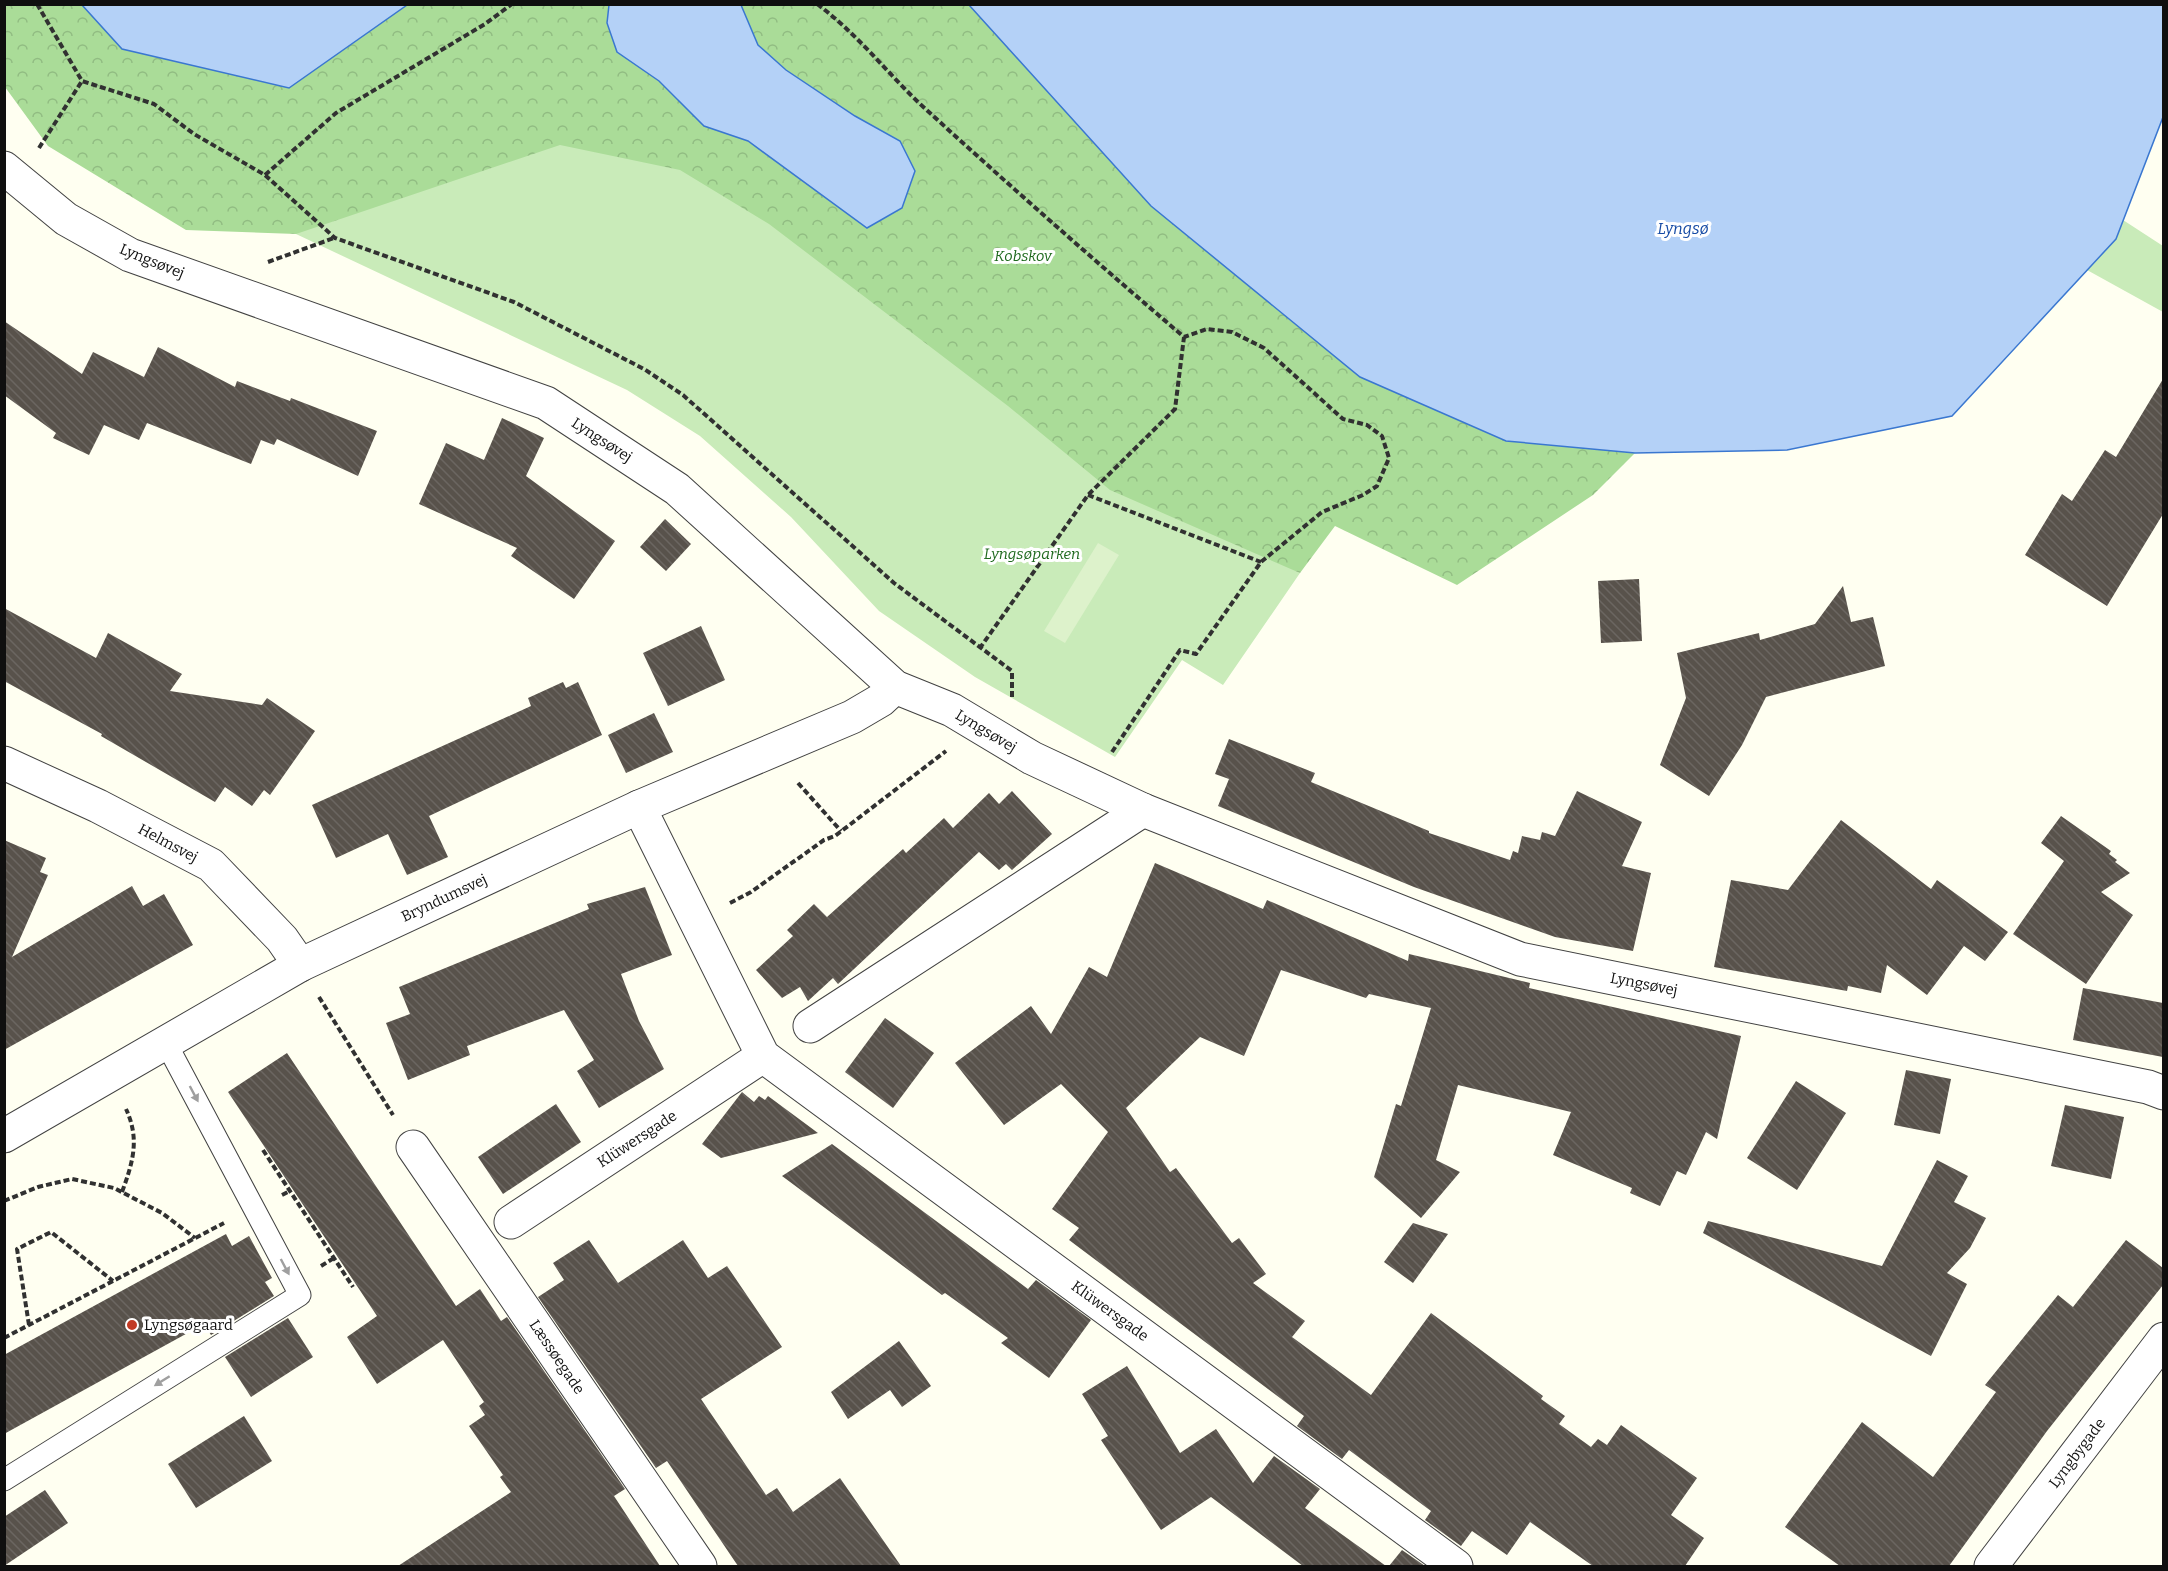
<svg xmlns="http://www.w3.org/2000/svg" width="2168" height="1571" font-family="Bitter,serif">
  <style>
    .grass { fill: #c9ebb9 }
    .forest { fill: url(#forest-crowns) }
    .pitch { fill: #ddf2cb }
    .water { fill: #b4d1f7; stroke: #3a77d0; stroke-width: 1.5 }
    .building { fill: url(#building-back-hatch) }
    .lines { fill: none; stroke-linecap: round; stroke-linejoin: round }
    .service-casing { stroke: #424242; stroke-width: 23 }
    .minor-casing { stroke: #424242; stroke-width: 35 }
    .tertiary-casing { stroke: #424242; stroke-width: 35 }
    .path { stroke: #313131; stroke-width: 4; stroke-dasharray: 6 3; stroke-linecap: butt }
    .service { stroke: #fff; stroke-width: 21 }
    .minor { stroke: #fff; stroke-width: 33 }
    .tertiary { stroke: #fff; stroke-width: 33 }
    .oneway { fill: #9f9f9f }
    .poi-dot { fill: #c23a24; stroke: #fff; stroke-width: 2 }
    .labels { text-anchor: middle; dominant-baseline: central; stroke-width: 6; stroke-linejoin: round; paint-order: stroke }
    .park-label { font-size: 15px; font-style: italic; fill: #1e691d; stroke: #fff }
    .street-label { font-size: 15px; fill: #0f0f0f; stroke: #fff }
    .poi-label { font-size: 15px; fill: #0f0f0f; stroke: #fff; text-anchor: start }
    .water-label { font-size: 16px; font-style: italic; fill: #154aa4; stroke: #fff }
  </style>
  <defs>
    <pattern id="forest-crowns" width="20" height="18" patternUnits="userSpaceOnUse" patternTransform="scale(1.5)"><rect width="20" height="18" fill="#aadc98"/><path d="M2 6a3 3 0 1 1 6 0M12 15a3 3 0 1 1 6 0" fill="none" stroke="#91bc82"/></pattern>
    <pattern id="building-back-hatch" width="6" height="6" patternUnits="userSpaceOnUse" patternTransform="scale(1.5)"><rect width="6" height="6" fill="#58524b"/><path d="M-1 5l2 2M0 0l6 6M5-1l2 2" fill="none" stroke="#6b6661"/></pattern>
  </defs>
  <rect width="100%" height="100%" fill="#fffff1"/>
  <!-- grass -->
  <g class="grass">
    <path d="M 568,131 L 680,157 L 1300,573 L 1223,685 L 1182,660 L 1115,757 L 975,677 L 879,611 L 791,517 L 700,436 L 627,390 L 296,234 L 293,225 Z"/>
    <path d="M 2123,220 L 2163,246 L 2163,312 L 2087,270 L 2116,239 Z"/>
  </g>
  <!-- forest -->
  <path class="forest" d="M 4,5 L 82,5 L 122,49 L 289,87 L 407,5 L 609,5 L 607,23 L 618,52 L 659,81 L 704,126 L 748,141 L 867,228 L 902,208 L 915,171 L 900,141 L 855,116 L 786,70 L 758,45 L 741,5 L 969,5 L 1151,206 L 1506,441 L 1635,453 L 1593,495 L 1457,585 L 1335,526 L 1300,573 L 1110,490 L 1008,406 L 769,224 L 680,170 L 560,145 L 296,234 L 186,230 L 48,146 L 5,87 Z"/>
  <!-- pitch -->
  <path class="pitch" d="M 1098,543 L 1119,555 L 1065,643 L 1044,631 Z"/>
  <!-- water -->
  <g class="water">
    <path d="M 82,5 L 407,5 L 289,88 L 122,49 Z"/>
    <path d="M 609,5 L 741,5 L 758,45 L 786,70 L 855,116 L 900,141 L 915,171 L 902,208 L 867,228 L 748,141 L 704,126 L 659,81 L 617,52 L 607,23 Z"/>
    <path d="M 969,5 L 2163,5 L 2163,117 L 2116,239 L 1952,416 L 1787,450 L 1635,453 L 1506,441 L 1360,377 L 1151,206 Z"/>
  </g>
  <!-- building -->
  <g class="building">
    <path d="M 4,321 L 82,374 L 93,352 L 144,377 L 158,347 L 235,387 L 237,381 L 290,401 L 291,398 L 377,431 L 358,476 L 277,439 L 274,445 L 261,440 L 251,464 L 147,423 L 139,440 L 104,425 L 89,455 L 53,438 L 56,433 L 4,395 Z"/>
    <path d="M 2163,379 L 2163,514 L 2107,606 L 2025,555 L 2062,494 L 2072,501 L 2105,450 L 2116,457 Z"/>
    <path d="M 502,418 L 544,438 L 526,476 L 615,541 L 574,599 L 511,556 L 517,548 L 419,504 L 446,443 L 484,460 Z"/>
    <path d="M 665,519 L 691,544 L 666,571 L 640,547 Z"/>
    <path d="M 1639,579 L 1642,641 L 1601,643 L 1598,581 Z"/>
    <path d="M 1843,586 L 1851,622 L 1873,617 L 1885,666 L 1766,697 L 1742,745 L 1709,796 L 1660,765 L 1686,698 L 1677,653 L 1759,633 L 1760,640 L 1815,624 Z"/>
    <path d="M 4,608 L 96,658 L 108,633 L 182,674 L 170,691 L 262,705 L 267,698 L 315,731 L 270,795 L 264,790 L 252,806 L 225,787 L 215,802 L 101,736 L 102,734 L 4,681 Z"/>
    <path d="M 701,626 L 725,680 L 668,706 L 643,653 Z"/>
    <path d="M 563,682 L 566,688 L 578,682 L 602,735 L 429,816 L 448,857 L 407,875 L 388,834 L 336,858 L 312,805 L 531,706 L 528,698 Z"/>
    <path d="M 654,713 L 673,752 L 626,773 L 608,735 Z"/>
    <path d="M 1229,739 L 1315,773 L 1311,782 L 1429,831 L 1429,833 L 1510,860 L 1513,851 L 1518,853 L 1522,836 L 1540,840 L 1542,832 L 1555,836 L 1577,791 L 1642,822 L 1622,866 L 1651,873 L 1633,951 L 1555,937 L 1414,887 L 1218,806 L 1229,779 L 1215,774 Z"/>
    <path d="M 1012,791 L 1052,834 L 1012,870 L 1006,864 L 999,870 L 979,852 L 838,984 L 833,978 L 808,1001 L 800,987 L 782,998 L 756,970 L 793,936 L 787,930 L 814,904 L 827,917 L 903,849 L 906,853 L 944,818 L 953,828 L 989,793 L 999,804 Z"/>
    <path d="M 2061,816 L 2111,851 L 2109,854 L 2117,860 L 2115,862 L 2130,873 L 2101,892 L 2133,915 L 2086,984 L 2013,934 L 2064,861 L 2041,843 Z"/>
    <path d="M 1841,820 L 1931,889 L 1937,880 L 2008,932 L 1985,961 L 1964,946 L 1927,995 L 1887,965 L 1881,993 L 1848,986 L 1847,991 L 1714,967 L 1731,880 L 1788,890 Z"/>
    <path d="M 4,840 L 46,858 L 40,872 L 48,875 L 12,957 L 132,886 L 143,906 L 164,894 L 193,945 L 4,1050 Z"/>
    <path d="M 1155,863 L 1263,909 L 1267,900 L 1408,961 L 1409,954 L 1530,983 L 1529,988 L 1741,1036 L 1717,1139 L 1706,1132 L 1686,1175 L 1677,1171 L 1660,1206 L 1630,1193 L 1632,1188 L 1553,1155 L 1571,1112 L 1458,1085 L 1436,1160 L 1460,1172 L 1421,1218 L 1374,1177 L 1396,1104 L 1401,1106 L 1431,1008 L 1369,994 L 1366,998 L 1281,970 L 1244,1056 L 1200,1037 L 1126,1108 L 1170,1172 L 1176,1168 L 1232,1243 L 1239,1238 L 1266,1274 L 1253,1283 L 1305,1321 L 1292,1337 L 1371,1395 L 1431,1313 L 1543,1396 L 1541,1399 L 1565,1416 L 1559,1424 L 1591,1447 L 1598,1439 L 1607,1445 L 1621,1425 L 1697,1478 L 1671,1515 L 1704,1538 L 1685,1566 L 1593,1566 L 1530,1522 L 1507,1555 L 1472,1531 L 1461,1546 L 1425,1520 L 1431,1511 L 1349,1450 L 1342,1459 L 1297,1426 L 1304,1416 L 1069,1240 L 1079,1228 L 1052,1209 L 1108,1132 L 1061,1084 L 1004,1125 L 955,1063 L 1031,1006 L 1051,1034 L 1089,967 L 1107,977 Z"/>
    <path d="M 645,887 L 672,955 L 621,974 L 639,1021 L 664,1069 L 599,1108 L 577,1071 L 594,1060 L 564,1010 L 467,1046 L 470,1055 L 408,1080 L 386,1023 L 410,1014 L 399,987 L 589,909 L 587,904 Z"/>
    <path d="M 2083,988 L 2163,1003 L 2163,1057 L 2073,1040 Z"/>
    <path d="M 885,1018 L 934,1053 L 893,1108 L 845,1072 Z"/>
    <path d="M 287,1053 L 456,1306 L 480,1289 L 501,1321 L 507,1317 L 625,1489 L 614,1496 L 660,1566 L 398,1566 L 511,1492 L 500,1477 L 503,1475 L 469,1426 L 485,1415 L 479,1406 L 484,1402 L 443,1340 L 377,1384 L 347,1337 L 377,1316 L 228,1092 Z"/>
    <path d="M 1906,1070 L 1951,1079 L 1940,1134 L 1894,1125 Z"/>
    <path d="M 1796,1081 L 1846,1113 L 1797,1190 L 1747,1158 Z"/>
    <path d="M 742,1092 L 754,1102 L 759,1096 L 765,1100 L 768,1096 L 818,1133 L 721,1158 L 702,1144 Z"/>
    <path d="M 556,1104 L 581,1142 L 503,1194 L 478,1157 Z"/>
    <path d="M 2065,1105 L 2124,1117 L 2111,1179 L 2051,1166 Z"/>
    <path d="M 832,1144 L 1028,1289 L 1036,1280 L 1091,1320 L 1049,1378 L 1001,1343 L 1008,1338 L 945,1293 L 942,1295 L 782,1176 Z"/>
    <path d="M 1937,1160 L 1968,1176 L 1954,1202 L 1986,1218 L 1970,1248 L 1947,1273 L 1967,1284 L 1931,1356 L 1703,1233 L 1708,1221 L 1882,1266 Z"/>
    <path d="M 1413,1223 L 1448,1234 L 1413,1283 L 1384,1262 Z"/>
    <path d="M 226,1234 L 232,1246 L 249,1236 L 272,1278 L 265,1282 L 274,1296 L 211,1335 L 204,1324 L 4,1434 L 4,1355 Z"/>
    <path d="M 589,1240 L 618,1283 L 683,1240 L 708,1278 L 727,1266 L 782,1347 L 701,1399 L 766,1495 L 777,1488 L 793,1512 L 840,1478 L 901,1566 L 738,1566 L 667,1461 L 656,1468 L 538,1297 L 564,1280 L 553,1263 Z"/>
    <path d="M 2126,1240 L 2163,1268 L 2163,1285 L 2047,1431 L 1949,1566 L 1840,1566 L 1785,1527 L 1862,1422 L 1933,1477 L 1996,1392 L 1985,1385 L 2058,1295 L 2073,1307 Z"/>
    <path d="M 288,1318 L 313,1357 L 251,1397 L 225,1357 Z"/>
    <path d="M 899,1341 L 931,1386 L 902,1407 L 890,1390 L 848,1419 L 831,1392 Z"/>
    <path d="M 1127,1366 L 1180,1453 L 1216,1429 L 1253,1483 L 1274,1456 L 1320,1489 L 1305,1508 L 1386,1566 L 1303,1566 L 1211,1497 L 1161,1530 L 1101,1440 L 1108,1436 L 1082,1394 Z"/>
    <path d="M 244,1416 L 272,1461 L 196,1508 L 168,1464 Z"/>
    <path d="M 45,1490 L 68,1523 L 4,1566 L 4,1517 Z"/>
    <path d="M 1402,1550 L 1425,1566 L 1389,1566 Z"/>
  </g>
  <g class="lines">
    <!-- service casing -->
    <g class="service-casing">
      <path id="service" d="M 4,1480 L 300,1295 L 166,1043"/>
    </g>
    <!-- minor casing -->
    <g class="minor-casing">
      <g id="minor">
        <path d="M 4,168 L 66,219 L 130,255 L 546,403 L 677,489 L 895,687 L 952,710 L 1032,758 L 1143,810 L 1520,959 L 2148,1087 L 2164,1093"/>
        <path d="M 4,763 L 98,806 L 211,865 L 282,939 L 300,965"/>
        <path d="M 639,807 L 763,1056 L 1456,1566"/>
        <path d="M 810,1026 L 1143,810"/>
        <path d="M 4,1136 L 300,965 L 639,807 L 852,717 L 881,700 L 895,687"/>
        <path d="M 413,1147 L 700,1566"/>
        <path d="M 511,1222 L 763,1056"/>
      </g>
    </g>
    <!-- tertiary casing -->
    <g class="tertiary-casing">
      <path id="tertiary" d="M 1991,1566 L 2164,1339"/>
    </g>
    <!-- path -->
    <g class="path">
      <path d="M 37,4 L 82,81 L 154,104 L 194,134 L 265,175 L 335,238 L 514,302 L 644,369 L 683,395 L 894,583 L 1012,671 L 1012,700"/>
      <path d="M 817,4 C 855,32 884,69 918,102 C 1005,182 1094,260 1184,337 L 1175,409 L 1088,495 L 980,648"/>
      <path d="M 39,148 L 82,81"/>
      <path d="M 265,175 L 336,113 L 485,24 L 512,4"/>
      <path d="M 268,262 L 334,238"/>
      <path d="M 1088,495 L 1261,562"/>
      <path d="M 1112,752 L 1180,650 L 1196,654 L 1261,562 L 1322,512 L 1363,495 L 1377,486 L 1389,458 L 1382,436 L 1367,425 L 1343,419 L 1264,348 L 1232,332 L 1207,329 L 1184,337"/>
      <path d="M 798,783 L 841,831"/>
      <path d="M 730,903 L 751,892 L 824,840 L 835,836 L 946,751"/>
      <path d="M 319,997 L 393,1115"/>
      <path d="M 263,1150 L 353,1287"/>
      <path d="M 122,1192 C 133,1162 140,1139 126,1109"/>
      <path d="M 282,1195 L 290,1191"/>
      <path d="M 4,1201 L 38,1187 L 72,1179 L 114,1188 L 162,1213 L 195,1238"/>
      <path d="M 321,1266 L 334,1258"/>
      <path d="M 29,1325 L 17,1249 L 51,1232 L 113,1281"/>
      <path d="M 4,1338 L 224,1223"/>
    </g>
    <!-- service -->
    <use href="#service" class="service"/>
    <!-- minor -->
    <use href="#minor" class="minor"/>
    <!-- tertiary -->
    <use href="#tertiary" class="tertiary"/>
  </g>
  <!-- one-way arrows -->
  <defs><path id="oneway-solid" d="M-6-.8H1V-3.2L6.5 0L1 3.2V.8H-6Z" transform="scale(1.5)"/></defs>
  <g class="oneway">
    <use href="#oneway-solid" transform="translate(194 1094) rotate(62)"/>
    <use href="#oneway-solid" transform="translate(285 1267) rotate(62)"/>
    <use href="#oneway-solid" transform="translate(162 1381) rotate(148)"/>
  </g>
  <!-- markers -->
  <circle class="poi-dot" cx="132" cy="1325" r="6"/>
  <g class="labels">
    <!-- park labels -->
    <g class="park-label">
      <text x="1023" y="256">Kobskov</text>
      <text x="1032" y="554">Lyngsøparken</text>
    </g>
    <!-- street labels -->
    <g class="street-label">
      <text transform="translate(152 261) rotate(22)">Lyngsøvej</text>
      <text transform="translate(602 440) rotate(33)">Lyngsøvej</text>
      <text transform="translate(986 731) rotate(31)">Lyngsøvej</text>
      <text transform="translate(168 843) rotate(28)">Helmsvej</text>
      <text transform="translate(444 898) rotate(-25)">Bryndumsvej</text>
      <text transform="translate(1644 984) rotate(11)">Lyngsøvej</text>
      <text transform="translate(637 1139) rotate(-33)">Klüwersgade</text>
      <text transform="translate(1110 1311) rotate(36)">Klüwersgade</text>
      <text transform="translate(557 1357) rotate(56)">Læssøegade</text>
      <text transform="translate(2077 1453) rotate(-53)">Lyngbygade</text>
    </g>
    <!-- poi labels -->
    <g class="poi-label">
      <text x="144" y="1325">Lyngsøgaard</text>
    </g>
    <!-- water labels -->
    <g class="water-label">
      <text x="1683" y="228">Lyngsø</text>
    </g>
  </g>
  <!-- border -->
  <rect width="2168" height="1571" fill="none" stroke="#0f0f0f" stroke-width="12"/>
</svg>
